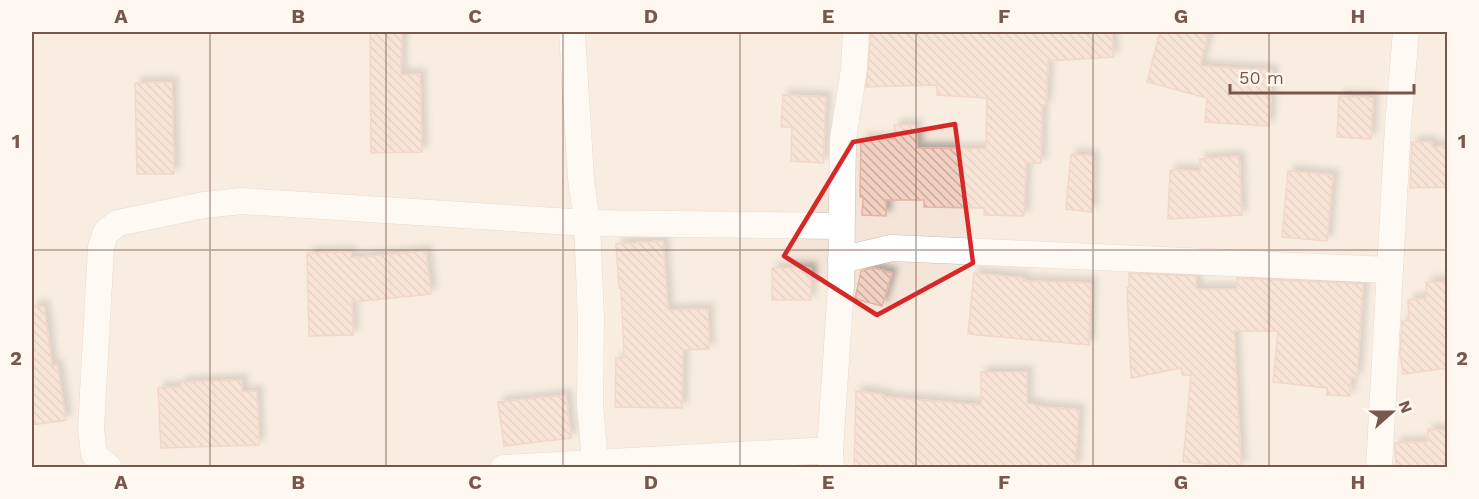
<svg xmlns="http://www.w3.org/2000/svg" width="1479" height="499" font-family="'Work Sans',sans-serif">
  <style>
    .residential { fill: #f4e5d8 }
    .building { fill: url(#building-back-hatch); stroke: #e5b4a2; stroke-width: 1.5; filter: url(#shadow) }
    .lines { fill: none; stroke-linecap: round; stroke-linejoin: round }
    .street-casing { stroke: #cfbaaf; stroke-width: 27 }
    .street { stroke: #fff; stroke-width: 26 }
    .marked { fill: none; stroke: #d62828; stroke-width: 4.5; stroke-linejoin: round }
    .grid { fill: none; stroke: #78584d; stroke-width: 1.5; stroke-opacity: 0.55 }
    .neatline { fill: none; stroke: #78584d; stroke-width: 2 }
    .grid-label { font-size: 20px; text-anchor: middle; font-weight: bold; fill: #78584d }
  </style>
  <defs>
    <pattern id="building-back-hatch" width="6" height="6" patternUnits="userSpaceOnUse" patternTransform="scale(1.5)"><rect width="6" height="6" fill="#f2d0c2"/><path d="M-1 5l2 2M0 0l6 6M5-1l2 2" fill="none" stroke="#c9aca0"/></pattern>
    <filter id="shadow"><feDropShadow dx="5.5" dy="-5.5" stdDeviation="3" flood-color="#0004"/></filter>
  </defs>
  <rect width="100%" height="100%" fill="#fdf4ea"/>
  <!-- residential -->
  <rect class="residential" x="32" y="32" width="1415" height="435"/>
  <!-- building -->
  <g class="building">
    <path d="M 370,32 L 402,32 L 401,75 L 420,74 L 422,152 L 371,153 Z"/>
    <path d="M 871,32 L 1112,32 L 1113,57 L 1048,61 L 1046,105 L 1042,105 L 1041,163 L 1026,163 L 1024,216 L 984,215 L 984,208 L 924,207 L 924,200 L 886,200 L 886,216 L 862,215 L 863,197 L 860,197 L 861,139 L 895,139 L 894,125 L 916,125 L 917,148 L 986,149 L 987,98 L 937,95 L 937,85 L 866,87 Z"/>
    <path d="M 1160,32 L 1209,32 L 1200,66 L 1272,70 L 1269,126 L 1205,122 L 1207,98 L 1147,82 Z"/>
    <path d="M 172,82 L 174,174 L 137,174 L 135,83 Z"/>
    <path d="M 783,95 L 826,97 L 823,163 L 791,161 L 792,127 L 781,127 Z"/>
    <path d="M 1339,96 L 1373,98 L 1371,139 L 1337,137 Z"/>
    <path d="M 1412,142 L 1432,142 L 1432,147 L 1448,146 L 1448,187 L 1410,188 Z"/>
    <path d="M 1071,154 L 1093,156 L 1092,212 L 1066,209 Z"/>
    <path d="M 1239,156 L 1242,215 L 1168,219 L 1170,170 L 1200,171 L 1200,159 Z"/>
    <path d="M 1288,171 L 1333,175 L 1327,241 L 1282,237 Z"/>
    <path d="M 663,241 L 668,310 L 708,309 L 709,349 L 683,350 L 682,408 L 615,407 L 616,358 L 624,358 L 621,288 L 619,288 L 616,244 Z"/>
    <path d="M 426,251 L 431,294 L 352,302 L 353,335 L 309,336 L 307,253 L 351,252 L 351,258 Z"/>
    <rect x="772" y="268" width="39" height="32"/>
    <path d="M 873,268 L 892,273 L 882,306 L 855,299 L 861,271 Z"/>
    <path d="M 974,273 L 1024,278 L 1023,281 L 1091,283 L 1089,345 L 968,334 Z"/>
    <path d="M 1129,273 L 1196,276 L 1196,289 L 1237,289 L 1237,278 L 1363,284 L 1357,378 L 1351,377 L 1350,396 L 1327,395 L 1327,388 L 1273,382 L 1278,331 L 1234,331 L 1241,467 L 1183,462 L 1191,375 L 1182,375 L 1181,368 L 1131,378 L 1127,288 L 1129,287 Z"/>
    <path d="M 1426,282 L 1448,282 L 1448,368 L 1403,374 L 1400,354 L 1402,321 L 1409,321 L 1408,300 L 1426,298 Z"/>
    <path d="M 44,306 L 52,366 L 57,365 L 66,420 L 32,425 L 32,307 Z"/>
    <path d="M 981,372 L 1027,372 L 1027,403 L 1043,407 L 1079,410 L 1075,468 L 1026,465 L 1026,468 L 854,468 L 856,391 L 884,395 L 884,397 L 981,405 Z"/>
    <path d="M 242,380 L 242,392 L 257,391 L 259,445 L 161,448 L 158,388 L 181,387 L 181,382 Z"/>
    <path d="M 566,395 L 571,438 L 504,446 L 498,402 Z"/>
    <path d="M 1428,429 L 1448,431 L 1448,468 L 1396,468 L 1395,443 L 1427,442 Z"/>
  </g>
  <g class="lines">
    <!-- street casing -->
    <g class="street-casing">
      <g id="street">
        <path d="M 572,32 L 581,179 L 587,223 L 591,319 L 590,403 L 595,463"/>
        <path d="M 841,260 L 891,248 L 1390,270"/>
        <path d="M 109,468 L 94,454 L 91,429 L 101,247 L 106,232 L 118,223 L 204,205 L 242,201 L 587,223 L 840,226"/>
        <path d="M 503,468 L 830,450"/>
        <path d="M 831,468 L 830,450 L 841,286 L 843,139 L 854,69 L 856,32"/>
        <path d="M 1379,468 L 1398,125 L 1406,32"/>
      </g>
    </g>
    <!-- street -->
    <use href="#street" class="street"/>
  </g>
  <!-- marked area -->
  <path d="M0 0H1479V499H0ZM 955,124 L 973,263 L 877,315 L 784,256 L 853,142 Z" fill="#fdf4ea" fill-opacity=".55" fill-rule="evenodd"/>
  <path class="marked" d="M 955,124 L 973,263 L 877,315 L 784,256 L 853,142 Z"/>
  <!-- grid -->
  <path class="grid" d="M 210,32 L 210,468M 386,32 L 386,468M 563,32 L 563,468M 740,32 L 740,468M 916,32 L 916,468M 1093,32 L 1093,468M 1269,32 L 1269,468M 32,250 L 1448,250"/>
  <!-- border -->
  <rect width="1479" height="499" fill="none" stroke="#fff8f1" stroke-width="66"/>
  <!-- north arrow -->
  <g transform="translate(1392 412) rotate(69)" stroke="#fff8f1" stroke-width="4.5" paint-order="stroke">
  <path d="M0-4.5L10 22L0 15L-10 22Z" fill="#78584d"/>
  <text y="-9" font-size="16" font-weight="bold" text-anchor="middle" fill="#78584d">N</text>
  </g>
  <!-- scale -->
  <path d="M1230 84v9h184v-9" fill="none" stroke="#78584d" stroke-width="3"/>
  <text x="1239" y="84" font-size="18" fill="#78584d" stroke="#fff8f1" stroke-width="4.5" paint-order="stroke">50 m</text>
  <rect x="33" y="33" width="1413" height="433" class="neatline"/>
  <g class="grid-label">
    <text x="121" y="23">A</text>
    <text x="298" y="23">B</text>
    <text x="475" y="23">C</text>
    <text x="651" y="23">D</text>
    <text x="828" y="23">E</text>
    <text x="1004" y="23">F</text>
    <text x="1181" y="23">G</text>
    <text x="1358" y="23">H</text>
    <text x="16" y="148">1</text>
    <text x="1462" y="148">1</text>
    <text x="16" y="365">2</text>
    <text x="1462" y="365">2</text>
    <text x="121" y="489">A</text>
    <text x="298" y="489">B</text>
    <text x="475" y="489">C</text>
    <text x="651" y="489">D</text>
    <text x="828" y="489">E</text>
    <text x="1004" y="489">F</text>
    <text x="1181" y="489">G</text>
    <text x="1358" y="489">H</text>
  </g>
</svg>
